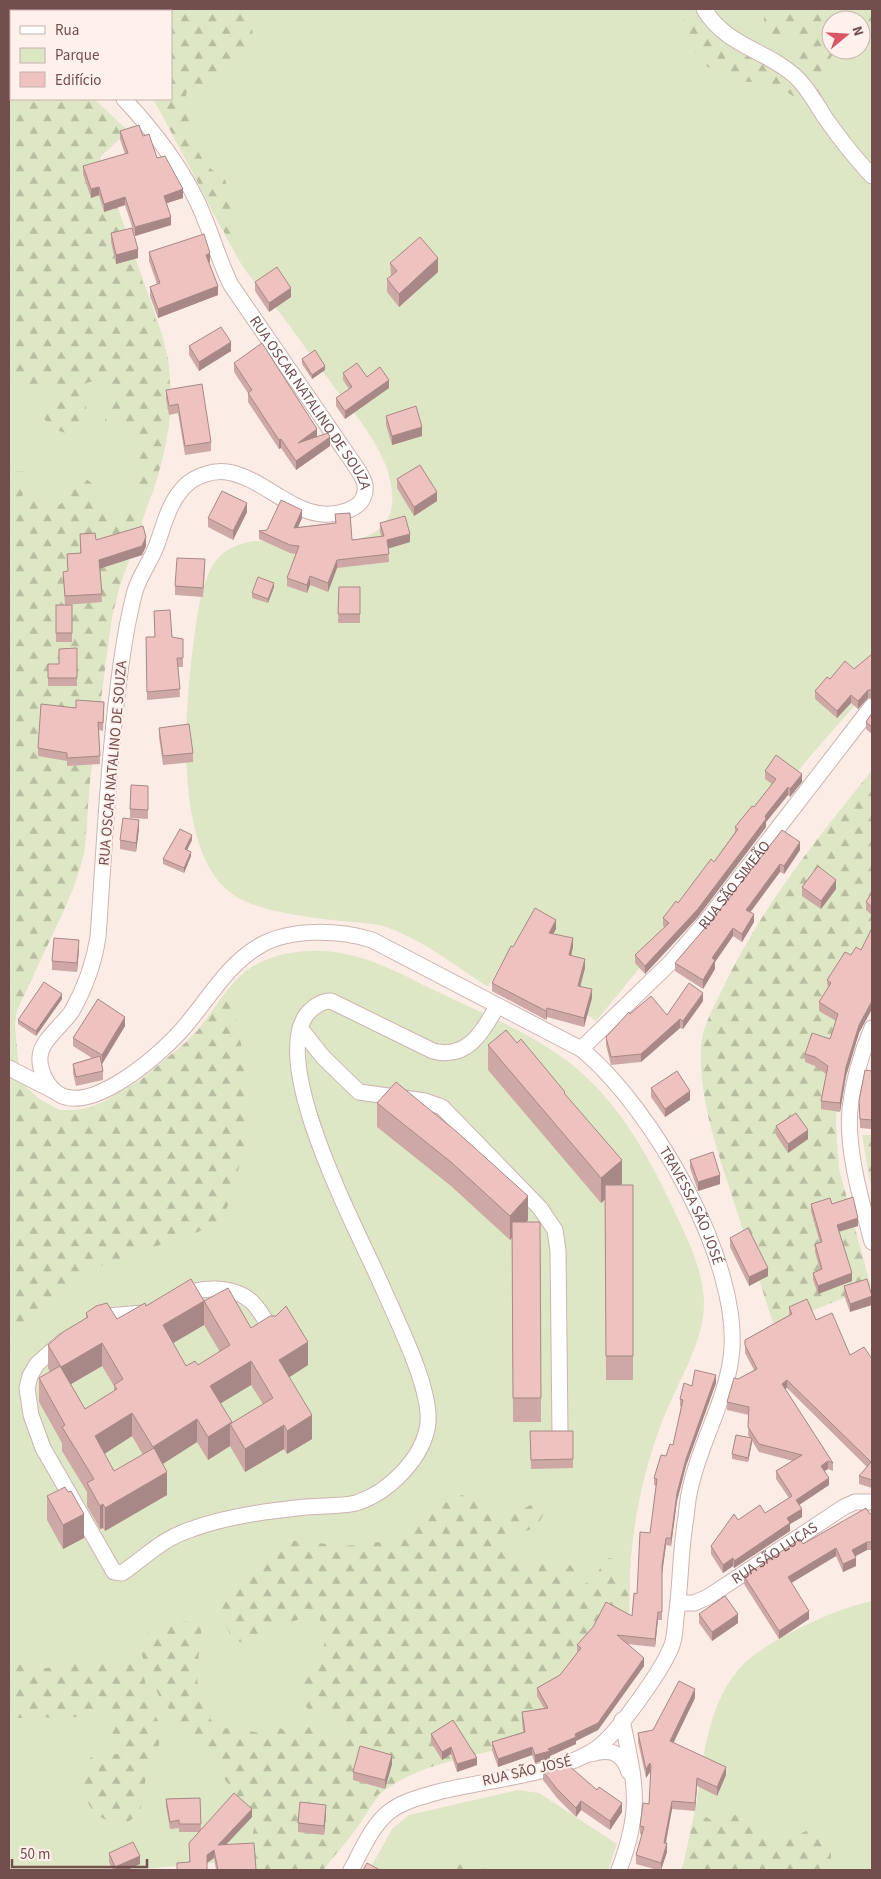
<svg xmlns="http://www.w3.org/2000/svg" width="881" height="1879" font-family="'Source Sans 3',sans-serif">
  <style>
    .green { fill: #dee7c5; fill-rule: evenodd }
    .forest { fill: url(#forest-firs) }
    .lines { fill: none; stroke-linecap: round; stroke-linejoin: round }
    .minor-casing { stroke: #cdb3b0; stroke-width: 17 }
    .minor { stroke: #fff; stroke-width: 15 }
    .wall { fill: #cda8a4; fill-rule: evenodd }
    .shaded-wall { fill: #a78886 }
    .building { fill: #eec3bf; stroke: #a78886; fill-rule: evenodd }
    .labels { text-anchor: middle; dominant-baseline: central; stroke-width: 4; stroke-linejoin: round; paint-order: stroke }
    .street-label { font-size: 15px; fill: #724e4d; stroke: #fef1ec }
  </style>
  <defs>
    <pattern id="forest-firs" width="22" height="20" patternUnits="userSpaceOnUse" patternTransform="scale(1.25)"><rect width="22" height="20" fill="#dee7c5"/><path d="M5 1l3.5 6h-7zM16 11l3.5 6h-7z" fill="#b8bda2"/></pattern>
  </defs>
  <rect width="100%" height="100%" fill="#fbece6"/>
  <!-- green -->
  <g class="green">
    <path d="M 144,9 L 872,9 L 872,687 C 773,793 689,910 596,1021 L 506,955 L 488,987 C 454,965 419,937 380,925 C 340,920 257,917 227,890 C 173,842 185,704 194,640 C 197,616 202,573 220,556 C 229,547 245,542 257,541 C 293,539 387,559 392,504 C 396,458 354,414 329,380 C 312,358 297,335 280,313 C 266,294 248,277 237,257 C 208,205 183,152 154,100 L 171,99 L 171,11 L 145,11 ZM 831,20 L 861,20 L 861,50 L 831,50 Z"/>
    <path d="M 11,45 L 11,99 L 94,99 L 128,131 L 100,157 L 161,331 C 194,445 134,513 112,617 C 100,672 94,731 89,787 C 87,811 88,837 82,861 C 72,900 50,937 33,974 C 28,985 21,995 18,1007 C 12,1027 14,1061 23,1080 C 59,1156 161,1070 195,1034 C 211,1015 223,992 240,976 C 258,959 285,952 308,951 C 355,948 395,971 436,991 C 478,1011 528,1032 566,1060 C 615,1096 648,1154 673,1208 C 686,1236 703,1269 704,1301 C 705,1343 674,1388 660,1427 C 643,1473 633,1523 630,1571 C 630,1587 630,1633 625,1645 C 620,1654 540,1739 532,1742 C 522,1747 507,1748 496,1750 C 461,1758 423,1766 392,1785 C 376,1795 371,1807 361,1822 C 349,1839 336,1855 323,1870 L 247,1860 L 132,1870 L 9,1870 L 9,46 Z"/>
    <path d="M 872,1601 L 872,1870 L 682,1870 C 688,1847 694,1823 697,1799 C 704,1755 708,1706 738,1670 C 754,1652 776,1640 798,1629 C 822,1617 845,1607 872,1601 Z"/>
    <path d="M 518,1790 L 539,1793 L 617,1844 L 608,1870 L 377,1870 L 371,1867 L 392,1829 L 409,1815 Z"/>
  </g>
  <!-- forest -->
  <g class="forest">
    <path d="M 144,9 L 240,9 L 244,17 L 251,24 L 255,46 C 242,60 227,71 210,81 C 201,85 192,85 186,94 C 187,116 192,146 206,164 C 211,171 223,174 226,182 C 227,187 225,193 224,198 C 244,205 231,211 232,224 C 233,228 234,231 234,236 L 229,241 L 154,100 L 171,99 L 171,11 L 145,11 Z"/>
    <path d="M 684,9 L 700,9 L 781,70 L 808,99 C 794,101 786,89 773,85 C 760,81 745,83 731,79 C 700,69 680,42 684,9 Z"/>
    <path d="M 766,9 L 872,9 L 872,43 L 861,38 L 861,20 L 831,20 L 831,50 L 835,50 C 825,65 821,89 822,107 L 790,67 L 799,54 L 797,45 L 791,37 L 775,39 C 763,31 762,22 766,9 Z"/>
    <path d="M 11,45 L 11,99 L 94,99 L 128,131 L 100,157 L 168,357 C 173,406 167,449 152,495 C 148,494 143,494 140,492 C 124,484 138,468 140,456 C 136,447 138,435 132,427 L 110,425 L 105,421 L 109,394 L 106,385 C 97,380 89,380 81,387 L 89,418 L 77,433 C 62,435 51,429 42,416 L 45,406 C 56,400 55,393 54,381 L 45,378 L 34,387 L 9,391 L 9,46 Z"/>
    <path d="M 17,471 L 24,471 C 31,482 24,490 21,500 L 40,496 L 59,505 L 64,501 L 65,484 L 69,478 C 108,472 88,511 114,521 L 125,514 L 133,514 L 143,524 L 120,585 L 112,617 L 90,781 L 84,854 L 64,910 L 16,1013 L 15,1025 L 19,1069 L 9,1063 L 9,475 Z"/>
    <path d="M 872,770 L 872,978 L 837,1092 L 836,1125 L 839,1169 L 871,1287 L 774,1326 C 760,1282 745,1237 731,1193 C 716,1146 699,1098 701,1049 C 701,1029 713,1009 721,992 C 759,910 816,840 872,770 Z"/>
    <path d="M 230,988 L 244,1059 L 246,1106 L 244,1146 L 232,1195 L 224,1215 L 210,1227 L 195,1233 L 107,1263 L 81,1276 L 41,1310 L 25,1328 L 9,1358 L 9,1084 L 29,1089 L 38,1098 L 59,1110 L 81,1111 L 91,1109 L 140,1080 L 184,1044 L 198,1030 Z"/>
    <path d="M 862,1135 L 872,1135 L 872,1193 Z"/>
    <path d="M 462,1495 C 470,1499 481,1500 488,1505 C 511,1518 514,1514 536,1502 L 547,1504 C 544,1511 542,1520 536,1526 C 523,1536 512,1526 507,1548 L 521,1561 L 531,1561 L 546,1556 L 572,1566 L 576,1573 L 576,1588 L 593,1580 L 604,1562 L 609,1558 L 614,1559 L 629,1590 L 626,1643 L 538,1741 L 480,1753 L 420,1770 L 397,1782 L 377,1795 L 360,1823 L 323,1870 L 247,1870 L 247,1860 L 256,1819 L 159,1696 L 137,1644 C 149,1625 181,1618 202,1622 C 200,1662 186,1697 219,1729 L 237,1727 L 258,1733 L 280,1728 L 292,1734 C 298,1726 304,1725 314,1728 L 319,1739 C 331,1741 341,1738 350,1730 L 333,1716 L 311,1713 C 271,1663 324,1673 325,1639 C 325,1632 322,1624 319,1617 L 309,1616 L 285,1624 L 251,1643 L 240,1642 L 231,1637 L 221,1613 L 214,1607 L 217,1599 L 243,1573 L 278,1544 L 289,1540 L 346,1546 L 379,1542 L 415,1528 L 445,1503 Z"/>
    <path d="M 133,1651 L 141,1660 L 149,1703 L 160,1725 L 159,1745 L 148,1765 L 140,1813 L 124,1825 C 118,1823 110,1822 104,1819 C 85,1810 81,1785 80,1766 C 93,1754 101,1753 118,1754 L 115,1739 L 103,1713 L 78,1717 L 9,1718 L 9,1663 L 44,1668 L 61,1667 L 85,1662 L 123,1659 Z"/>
    <path d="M 695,1811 L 713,1821 L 729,1818 L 740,1812 L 756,1826 L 772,1848 L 808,1830 L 816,1828 C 829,1841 836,1853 827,1870 L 682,1870 Z"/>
    <path d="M 454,1860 L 481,1866 L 488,1870 L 438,1870 L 439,1865 L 446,1861 Z"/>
  </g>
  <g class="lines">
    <!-- minor casing -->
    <g class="minor-casing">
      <g id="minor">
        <path d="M 704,9 C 727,47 765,49 795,76 C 809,89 816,104 826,119 C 840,139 855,158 872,176"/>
        <path d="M 60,11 L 61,9"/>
        <path id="s1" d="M 124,99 C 152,129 178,162 196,199 C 210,227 217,257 231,285 L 356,467 C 362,476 369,486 363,498 C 360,505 352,509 346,511 C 299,527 270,479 227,472 C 213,470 195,476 185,486 C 168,503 164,526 156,547 C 150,562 140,575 135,591 C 126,625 121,661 117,696 C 107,776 104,856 98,937 C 94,963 85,988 72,1011 C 63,1025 41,1040 40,1057 C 39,1070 47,1086 57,1093 C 90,1116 158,1056 179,1033 C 207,1003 224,966 261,945 C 291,928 340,930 372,940 L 581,1049 C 652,1107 744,1265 731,1358 C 725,1402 701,1442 691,1485 C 688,1496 687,1507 686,1517 C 680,1551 681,1585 676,1618 C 675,1627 675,1637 672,1645 C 664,1668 620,1729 601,1745 C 567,1774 483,1780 438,1792 C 421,1797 403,1801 389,1812 C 372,1825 361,1852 351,1870"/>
        <path d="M 300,1028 L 323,1057 L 359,1092 L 425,1101 L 442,1107 L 540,1208 L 555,1230 L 558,1251 L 560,1431"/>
        <path d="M 872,1028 C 861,1054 853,1081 850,1109 C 846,1150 862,1203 872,1242"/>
        <path id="s2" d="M 581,1049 L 670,963 L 704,924 L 872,706"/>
        <path d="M 9,1068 L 52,1090"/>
        <path d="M 180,1297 C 200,1286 233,1285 252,1302 C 260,1310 266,1321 272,1331"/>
        <path d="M 94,1320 L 108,1316 L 143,1313"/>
        <path d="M 63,1341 L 37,1364 L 30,1376 L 27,1388 L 31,1415 L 43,1448 L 114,1572 L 122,1573 C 147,1556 161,1539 192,1529 C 228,1516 268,1511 306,1507 C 323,1505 339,1507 356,1503 C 388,1493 424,1458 428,1423 C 431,1387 397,1321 382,1286 C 359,1233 268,1065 307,1014 C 314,1006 321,1001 331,1001 L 433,1051 C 467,1060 483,1032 497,1006"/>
        <path id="s3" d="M 678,1603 L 694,1603 L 708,1597 L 844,1507 L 855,1502 L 872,1502"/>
        <path d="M 591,1754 C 610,1748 622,1752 629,1772"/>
        <path d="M 619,1870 C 643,1807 635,1783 622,1720"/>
      </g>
    </g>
    <!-- minor -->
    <use href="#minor" class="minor"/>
  </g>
  <!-- wall -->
  <g class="wall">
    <path d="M 120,131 L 143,136 L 183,198 L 167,203 L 171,225 L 135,236 L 125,205 L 104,212 L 99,195 L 91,198 L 83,174 L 83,166 L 125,154 L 120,139 Z"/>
    <path d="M 111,233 L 138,258 L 116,264 L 111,242 Z"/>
    <path d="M 149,252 L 210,262 L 209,263 L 218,295 L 158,318 L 150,296 L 150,287 L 157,284 L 149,261 Z"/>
    <path d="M 390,263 L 438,272 L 399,307 L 387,292 L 387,279 L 391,276 Z"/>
    <path d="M 255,282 L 291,297 L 269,312 L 255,291 Z"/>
    <path d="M 189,346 L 231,351 L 199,371 L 189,355 Z"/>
    <path d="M 302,359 L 325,370 L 312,379 L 302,364 Z"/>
    <path d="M 234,363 L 317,437 L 330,446 L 296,470 L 281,448 L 279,449 L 248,402 L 248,393 L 234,372 Z"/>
    <path d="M 343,373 L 367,377 L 389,388 L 345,419 L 336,406 L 336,398 L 349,389 L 343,380 Z"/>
    <path d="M 166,390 L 211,442 L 211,451 L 185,455 L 178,413 L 169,415 L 166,399 Z"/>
    <path d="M 386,416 L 422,436 L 392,445 L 386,425 Z"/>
    <path d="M 397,479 L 437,501 L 414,516 L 397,488 Z"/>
    <path d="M 247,512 L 233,540 L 208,527 L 208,518 Z"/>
    <path d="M 335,514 L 352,540 L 381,536 L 380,531 L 380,523 L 410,542 L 388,548 L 389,562 L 337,568 L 328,592 L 310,585 L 307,593 L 287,586 L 287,578 L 296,554 L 290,553 L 259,539 L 259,531 L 267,530 L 302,518 L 298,527 L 335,523 Z"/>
    <path d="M 80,534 L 96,540 L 146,546 L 142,555 L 100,568 L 102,602 L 65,605 L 63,572 L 68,572 L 67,554 L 80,553 Z"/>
    <path d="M 205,568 L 203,597 L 175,595 L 175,586 Z"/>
    <path d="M 274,587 L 268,603 L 252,598 L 252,593 Z"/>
    <path d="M 339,587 L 360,587 L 360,623 L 338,623 Z"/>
    <rect x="56" y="605" width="16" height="37"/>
    <path d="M 154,611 L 172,637 L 183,639 L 183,667 L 178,667 L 180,697 L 147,700 L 146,637 L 155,637 Z"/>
    <path d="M 77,648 L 77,686 L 48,686 L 48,664 L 59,664 Z"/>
    <path d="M 872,654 L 872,698 L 868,698 L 858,709 L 851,703 L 837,718 L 815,699 L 815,691 L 830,679 L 854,669 Z"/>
    <path d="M 104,702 L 103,731 L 99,730 L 100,764 L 67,766 L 67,761 L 38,756 L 38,748 L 76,708 Z"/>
    <path d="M 872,713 L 872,734 L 866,729 L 866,722 Z"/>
    <path d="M 159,728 L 193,753 L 193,762 L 163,765 L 159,737 Z"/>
    <path d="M 765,771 L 802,782 L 790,797 L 788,795 L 766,822 L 766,827 L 697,918 L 645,974 L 635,963 L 635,955 L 665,927 L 663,926 L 663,918 L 678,903 L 714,862 L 735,832 L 735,827 L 754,807 L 772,784 L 765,779 Z"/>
    <path d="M 148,786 L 148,819 L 130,818 L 130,809 Z"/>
    <path d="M 139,829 L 136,852 L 120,849 L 120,840 Z"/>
    <path d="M 782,830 L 800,850 L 784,874 L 780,872 L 750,912 L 754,922 L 742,942 L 733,936 L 715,962 L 715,969 L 703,989 L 675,971 L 675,963 L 711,921 Z"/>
    <path d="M 192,840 L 187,850 L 191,856 L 184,873 L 163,864 L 163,859 Z"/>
    <path d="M 802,887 L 836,889 L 821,909 L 802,896 Z"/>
    <path d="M 872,892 L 872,915 L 866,910 L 866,902 Z"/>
    <path d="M 872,928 L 872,1009 L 859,1033 L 846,1076 L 840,1112 L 821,1109 L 821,1101 L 826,1074 L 815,1066 L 805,1062 L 805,1054 L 830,1039 L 836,1021 L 819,1011 L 819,1002 L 828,989 L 827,980 L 851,955 L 861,950 Z"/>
    <path d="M 556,929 L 553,934 L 573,947 L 571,956 L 585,968 L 580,986 L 592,998 L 584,1027 L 547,1017 L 546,1020 L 492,991 L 492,983 L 513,947 Z"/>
    <path d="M 79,949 L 77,972 L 52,970 L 52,961 Z"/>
    <path d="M 62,999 L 36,1036 L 18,1024 L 18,1020 Z"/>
    <path d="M 703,1001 L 683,1029 L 680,1028 L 641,1062 L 611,1065 L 606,1045 L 606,1037 L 630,1014 L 667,1015 Z"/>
    <path d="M 125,1026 L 102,1064 L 103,1071 L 103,1080 L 76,1086 L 73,1073 L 73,1064 L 92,1058 L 73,1046 L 73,1038 Z"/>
    <path d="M 517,1043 L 565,1095 L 622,1184 L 621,1185 L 633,1185 L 633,1380 L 606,1380 L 605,1199 L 601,1203 L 488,1070 L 488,1045 Z"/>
    <path d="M 872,1071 L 872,1129 L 860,1128 L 859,1101 Z"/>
    <path d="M 651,1088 L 690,1100 L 665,1117 L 651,1097 Z"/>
    <path d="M 377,1103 L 528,1220 L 526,1222 L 540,1222 L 541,1422 L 513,1422 L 512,1237 L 510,1240 L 451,1186 L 377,1127 Z"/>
    <path d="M 776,1126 L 808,1139 L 788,1153 L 776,1135 Z"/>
    <path d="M 690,1160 L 720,1184 L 698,1191 L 690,1168 Z"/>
    <path d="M 811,1204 L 832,1204 L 858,1226 L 839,1232 L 852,1281 L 818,1294 L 813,1280 L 813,1273 L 820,1270 L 815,1252 L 815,1244 L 820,1243 L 811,1211 Z"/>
    <path d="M 730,1238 L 768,1276 L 749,1286 L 730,1247 Z"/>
    <path d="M 867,1279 L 850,1312 L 844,1295 L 844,1286 Z"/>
    <path d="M 204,1301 L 251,1328 L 308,1365 L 289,1377 L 312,1439 L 287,1454 L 284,1449 L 245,1472 L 230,1446 L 208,1460 L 197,1442 L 163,1464 L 167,1495 L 105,1531 L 103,1528 L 100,1529 L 87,1506 L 87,1492 L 62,1451 L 62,1443 L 39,1402 L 39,1378 L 50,1372 L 48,1368 L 48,1345 L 86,1318 L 86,1313 L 117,1319 L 146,1306 ZM 204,1325 L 220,1352 L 198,1365 L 186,1366 L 173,1343 ZM 102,1366 L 114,1386 L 114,1391 L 85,1409 L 71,1384 ZM 251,1385 L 263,1404 L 232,1423 L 220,1403 ZM 132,1436 L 143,1455 L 114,1471 L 104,1454 Z"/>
    <path d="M 789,1307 L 816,1320 L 850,1355 L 872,1359 L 872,1488 L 859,1484 L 859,1476 L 867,1467 L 787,1388 L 785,1389 L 833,1463 L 833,1471 L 828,1469 L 825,1471 L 829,1485 L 799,1505 L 802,1517 L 790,1524 L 790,1531 L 734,1568 L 733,1566 L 723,1573 L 711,1554 L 711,1546 L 738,1520 L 765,1513 L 789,1498 L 776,1479 L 776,1471 L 793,1461 L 759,1452 L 752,1441 L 748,1462 L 732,1459 L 732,1454 L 750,1438 L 748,1435 L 749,1415 L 727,1410 L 727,1402 L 738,1379 L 754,1370 L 745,1353 L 745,1340 L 789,1315 Z"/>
    <path d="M 716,1383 L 686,1466 L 677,1501 L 671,1546 L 666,1545 L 662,1574 L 662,1620 L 658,1620 L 655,1647 L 627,1644 L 644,1666 L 598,1730 L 576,1741 L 576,1744 L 550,1756 L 550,1759 L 535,1763 L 532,1755 L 498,1767 L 492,1750 L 492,1742 L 523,1732 L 522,1719 L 522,1712 L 544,1708 L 537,1696 L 537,1688 L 560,1675 L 577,1653 L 577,1645 L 593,1627 L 632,1616 L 650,1533 L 656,1486 L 654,1485 L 654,1478 L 673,1445 L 681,1407 L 680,1406 L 680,1399 L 692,1386 Z"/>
    <path d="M 530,1431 L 573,1431 L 573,1468 L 531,1469 Z"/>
    <path d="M 47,1496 L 84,1538 L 63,1549 L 47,1520 Z"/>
    <path d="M 870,1514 L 872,1514 L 872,1550 L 867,1550 L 855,1556 L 856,1566 L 843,1572 L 836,1556 L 791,1583 L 809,1619 L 779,1639 L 744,1584 L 744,1576 L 803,1544 Z"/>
    <path d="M 699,1614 L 738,1623 L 712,1641 L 699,1623 Z"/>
    <path d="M 695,1698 L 673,1743 L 726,1775 L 717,1796 L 697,1786 L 695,1811 L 672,1809 L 666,1843 L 667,1852 L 661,1870 L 658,1870 L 636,1864 L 636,1855 L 642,1835 L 640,1834 L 640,1826 L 649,1804 L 651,1773 L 650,1772 L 646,1778 L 638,1742 L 638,1733 L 653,1730 Z"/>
    <path d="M 453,1720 L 477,1765 L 457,1772 L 451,1754 L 442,1760 L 431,1742 L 431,1734 Z"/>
    <path d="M 392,1764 L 385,1789 L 353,1780 L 353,1772 Z"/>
    <path d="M 543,1771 L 622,1812 L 610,1830 L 581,1810 L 576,1817 L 557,1798 L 543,1780 Z"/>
    <path d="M 200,1798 L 201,1830 L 252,1817 L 226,1845 L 256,1870 L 216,1870 L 214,1858 L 207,1863 L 189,1862 L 199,1832 L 179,1832 L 179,1828 L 170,1829 L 166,1806 L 166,1799 Z"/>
    <path d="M 326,1814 L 324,1835 L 298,1832 L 298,1823 Z"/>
    <path d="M 109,1853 L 140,1864 L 127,1870 L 113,1870 L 109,1862 Z"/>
  </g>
  <!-- shaded-wall -->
  <g class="shaded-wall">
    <path d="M 81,9 L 104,9 L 104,10 L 100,11 L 81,11 Z"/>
    <path d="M 11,33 L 11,41 L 9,42 L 9,34 Z"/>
    <path d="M 99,187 L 99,195 L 91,198 L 91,189 Z"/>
    <path d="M 183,189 L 183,198 L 164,204 L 164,196 Z"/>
    <path d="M 125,197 L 125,205 L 104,212 L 104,204 Z"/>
    <path d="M 171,217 L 171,225 L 135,236 L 135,227 Z"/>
    <path d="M 138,249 L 138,258 L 116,264 L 116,255 Z"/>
    <path d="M 210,253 L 210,262 L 206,264 L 206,255 Z"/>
    <path d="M 438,258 L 438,272 L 399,307 L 399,294 Z"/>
    <path d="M 218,286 L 218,295 L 158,318 L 158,309 Z"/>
    <path d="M 291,288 L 291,297 L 269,312 L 269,303 Z"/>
    <path d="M 231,342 L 231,351 L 199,371 L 199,362 Z"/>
    <path d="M 325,366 L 325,370 L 312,379 L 312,375 Z"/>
    <path d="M 389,380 L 389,388 L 345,419 L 345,411 Z"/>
    <path d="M 422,427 L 422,436 L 392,445 L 392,436 Z"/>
    <path d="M 317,429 L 317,438 L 298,443 Z"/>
    <path d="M 330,437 L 330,446 L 296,470 L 296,461 Z"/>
    <path d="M 281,439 L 281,448 L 279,449 L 279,440 Z"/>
    <path d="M 437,492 L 437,501 L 414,516 L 414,507 Z"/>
    <path d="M 247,503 L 247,512 L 233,540 L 233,531 Z"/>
    <path d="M 302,510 L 302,518 L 294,536 L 294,528 Z"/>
    <path d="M 410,534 L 410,542 L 387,549 L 387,540 Z"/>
    <path d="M 146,537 L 146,546 L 142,555 L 99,569 L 99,560 Z"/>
    <path d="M 337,560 L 337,568 L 328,592 L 328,583 Z"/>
    <path d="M 310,576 L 310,585 L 307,593 L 307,585 Z"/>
    <path d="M 274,583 L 274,587 L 268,603 L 268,599 Z"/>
    <path d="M 868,690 L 868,698 L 858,709 L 858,701 Z"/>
    <path d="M 851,695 L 851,703 L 837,718 L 837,711 Z"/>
    <path d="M 802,774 L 802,782 L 790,797 L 790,789 Z"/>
    <path d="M 788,787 L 788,795 L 766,822 L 766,827 L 697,918 L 645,974 L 645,966 Z"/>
    <path d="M 139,820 L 139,829 L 136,852 L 136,843 Z"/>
    <path d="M 192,835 L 192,840 L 185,854 L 185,849 Z"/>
    <path d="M 800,842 L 800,850 L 784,874 L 784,866 Z"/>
    <path d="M 191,852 L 191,856 L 184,873 L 184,868 Z"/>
    <path d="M 780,864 L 780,872 L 746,918 L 746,910 Z"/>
    <path d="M 836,880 L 836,889 L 821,909 L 821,901 Z"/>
    <path d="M 754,914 L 754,922 L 742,942 L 742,934 Z"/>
    <path d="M 556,920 L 556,929 L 549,941 L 549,933 Z"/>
    <path d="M 733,928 L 733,936 L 715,962 L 715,969 L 703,989 L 703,980 L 712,958 Z"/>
    <path d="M 573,938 L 573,947 L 569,964 L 569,955 Z"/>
    <path d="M 79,940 L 79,949 L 77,972 L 77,963 Z"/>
    <path d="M 585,959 L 585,968 L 578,995 L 578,986 Z"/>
    <path d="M 592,989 L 592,998 L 584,1027 L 584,1018 Z"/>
    <path d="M 703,993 L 703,1001 L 683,1029 L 683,1021 Z"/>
    <path d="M 62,994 L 62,999 L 36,1036 L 36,1031 Z"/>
    <path d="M 872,1001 L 872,1009 L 859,1033 L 846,1076 L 840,1112 L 840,1103 L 846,1067 L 859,1025 Z"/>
    <path d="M 547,1008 L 547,1017 L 546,1020 L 546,1011 Z"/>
    <path d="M 125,1017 L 125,1026 L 102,1064 L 102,1055 Z"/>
    <path d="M 680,1019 L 680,1028 L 641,1062 L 641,1054 Z"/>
    <path d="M 690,1091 L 690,1100 L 665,1117 L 665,1109 Z"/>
    <path d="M 808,1130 L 808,1139 L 788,1153 L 788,1144 Z"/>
    <path d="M 622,1160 L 622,1184 L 601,1203 L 601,1178 Z"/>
    <path d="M 720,1175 L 720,1184 L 698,1191 L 698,1182 Z"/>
    <path d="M 528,1196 L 528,1220 L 510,1240 L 510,1216 Z"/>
    <path d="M 858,1218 L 858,1226 L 837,1232 L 837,1225 Z"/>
    <path d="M 768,1268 L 768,1276 L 749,1286 L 749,1277 Z"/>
    <path d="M 852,1273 L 852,1281 L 818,1294 L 818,1286 Z"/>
    <path d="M 872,1296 L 872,1305 L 850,1312 L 850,1304 Z"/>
    <path d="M 204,1301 L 204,1325 L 163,1349 L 163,1325 Z"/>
    <path d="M 308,1342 L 308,1365 L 279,1384 L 279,1360 Z"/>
    <path d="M 102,1343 L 102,1366 L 61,1390 L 61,1367 Z"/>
    <path d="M 251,1361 L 251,1385 L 210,1410 L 210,1386 Z"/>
    <path d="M 716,1375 L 716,1383 L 686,1466 L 677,1501 L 671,1546 L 671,1538 L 677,1493 L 686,1459 Z"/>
    <path d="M 787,1380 L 787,1388 L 782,1392 L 782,1384 Z"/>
    <path d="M 132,1413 L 132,1436 L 95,1460 L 95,1436 Z"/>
    <path d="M 312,1415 L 312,1439 L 287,1454 L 287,1431 Z"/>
    <path d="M 197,1419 L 197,1442 L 153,1470 L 153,1447 Z"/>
    <path d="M 232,1422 L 232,1427 L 230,1424 L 230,1446 L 208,1460 L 208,1437 Z"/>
    <path d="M 284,1425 L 284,1449 L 245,1472 L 245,1449 Z"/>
    <path d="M 752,1438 L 752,1443 L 748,1462 L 748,1458 Z"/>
    <path d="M 828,1461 L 828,1469 L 821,1473 L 821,1466 Z"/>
    <path d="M 167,1472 L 167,1495 L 105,1531 L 105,1508 Z"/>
    <path d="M 829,1478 L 829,1485 L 796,1507 L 796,1500 Z"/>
    <path d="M 103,1504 L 103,1528 L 100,1529 L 100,1506 Z"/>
    <path d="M 802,1509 L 802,1517 L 790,1524 L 790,1531 L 734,1568 L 734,1561 L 787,1518 Z"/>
    <path d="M 84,1514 L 84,1538 L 63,1549 L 63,1525 Z"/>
    <path d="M 666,1538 L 666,1545 L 662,1574 L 662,1620 L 662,1566 Z"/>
    <path d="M 867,1542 L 867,1550 L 852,1558 L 852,1550 Z"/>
    <path d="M 836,1548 L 836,1556 L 788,1585 L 788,1577 Z"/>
    <path d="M 733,1558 L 733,1566 L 723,1573 L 723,1565 Z"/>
    <path d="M 856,1558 L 856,1566 L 843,1572 L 843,1564 Z"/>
    <path d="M 809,1611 L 809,1619 L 779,1639 L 779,1631 Z"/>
    <path d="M 658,1612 L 658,1620 L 655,1647 L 655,1639 Z"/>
    <path d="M 738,1614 L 738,1623 L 712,1641 L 712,1632 Z"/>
    <path d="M 644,1658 L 644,1666 L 598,1730 L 576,1741 L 576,1744 L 550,1756 L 550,1759 L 535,1763 L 535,1755 L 575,1734 Z"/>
    <path d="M 695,1689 L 695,1698 L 670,1750 L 670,1741 Z"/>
    <path d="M 451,1747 L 451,1754 L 442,1760 L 442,1752 Z"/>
    <path d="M 532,1747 L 532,1755 L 498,1767 L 498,1759 Z"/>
    <path d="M 392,1755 L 392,1764 L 385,1789 L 385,1780 Z"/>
    <path d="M 477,1758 L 477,1765 L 457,1772 L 457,1764 Z"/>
    <path d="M 650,1763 L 650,1772 L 646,1778 L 646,1769 Z"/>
    <path d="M 726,1767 L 726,1775 L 717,1796 L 717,1787 Z"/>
    <path d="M 697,1778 L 697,1786 L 695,1811 L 695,1803 Z"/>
    <path d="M 581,1801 L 581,1810 L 576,1817 L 576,1808 Z"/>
    <path d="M 672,1801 L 672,1809 L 664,1851 L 664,1843 Z"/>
    <path d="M 622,1803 L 622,1812 L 610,1830 L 610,1821 Z"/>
    <path d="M 326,1805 L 326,1814 L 324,1835 L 324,1826 Z"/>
    <path d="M 252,1809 L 252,1817 L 218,1853 L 218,1845 Z"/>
    <path d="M 667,1843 L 667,1852 L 661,1870 L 661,1863 Z"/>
    <path d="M 214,1850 L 214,1858 L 207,1863 L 207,1855 Z"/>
    <path d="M 140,1856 L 140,1864 L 127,1870 L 115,1870 L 115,1867 Z"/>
  </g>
  <!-- building -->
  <g class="building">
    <path d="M 9,9 L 23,9 L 24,11 L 11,11 L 11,33 L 9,34 Z"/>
    <path d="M 139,125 L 143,136 L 149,134 L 157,158 L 165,156 L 183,189 L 164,196 L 171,217 L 135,227 L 125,197 L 104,204 L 99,187 L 91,189 L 83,166 L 128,153 L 120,131 Z"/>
    <path d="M 132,228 L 138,249 L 116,255 L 111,233 Z"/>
    <path d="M 204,234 L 210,253 L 206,255 L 218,286 L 158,309 L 150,287 L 160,283 L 149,252 Z"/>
    <path d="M 420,237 L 438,258 L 399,294 L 387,279 L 397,271 L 390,263 Z"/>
    <path d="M 277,267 L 291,288 L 269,303 L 255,282 Z"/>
    <path d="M 221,327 L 231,342 L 199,362 L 189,346 Z"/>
    <path d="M 262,343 L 317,429 L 298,443 L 328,433 L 330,437 L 296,461 L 281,439 L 279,440 L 248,393 L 252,390 L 234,363 Z"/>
    <path d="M 315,350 L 325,366 L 312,375 L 302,359 Z"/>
    <path d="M 357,363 L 367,377 L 380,367 L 389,380 L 345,411 L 336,398 L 352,387 L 343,373 Z"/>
    <path d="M 202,384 L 211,442 L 185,446 L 178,404 L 169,406 L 166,390 Z"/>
    <path d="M 416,406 L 422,427 L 392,436 L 386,416 Z"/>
    <path d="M 420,465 L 437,492 L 414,507 L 397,479 Z"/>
    <path d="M 222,491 L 247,503 L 233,531 L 208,518 Z"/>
    <path d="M 281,500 L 302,510 L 294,528 L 336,523 L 335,514 L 350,513 L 352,540 L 384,536 L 380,523 L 405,516 L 410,534 L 387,540 L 389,554 L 337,560 L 328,583 L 310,576 L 307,585 L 287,578 L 299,546 L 290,545 L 259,531 L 267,530 Z"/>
    <path d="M 143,526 L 146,537 L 142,546 L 99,560 L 102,594 L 65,596 L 63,572 L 68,571 L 67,554 L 81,553 L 80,534 L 95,533 L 96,540 Z"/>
    <path d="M 177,558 L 205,559 L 203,588 L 175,586 Z"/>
    <path d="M 258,577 L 274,583 L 268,599 L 252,593 Z"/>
    <path d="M 339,587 L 360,587 L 360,614 L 338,614 Z"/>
    <rect x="56" y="605" width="16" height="28"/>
    <path d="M 170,610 L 172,637 L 183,639 L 183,658 L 177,658 L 180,689 L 147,692 L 146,637 L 155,637 L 154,611 Z"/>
    <path d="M 77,648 L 77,678 L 48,678 L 48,664 L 59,664 L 59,649 Z"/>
    <path d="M 872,654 L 872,690 L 868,690 L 858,701 L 851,695 L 837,711 L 815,691 L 827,677 L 830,679 L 845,661 L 854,669 Z"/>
    <path d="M 76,700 L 104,702 L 103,723 L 98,722 L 100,756 L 67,758 L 67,753 L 38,748 L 41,704 L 76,708 Z"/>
    <path d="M 872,713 L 872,727 L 866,722 Z"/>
    <path d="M 189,724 L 193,753 L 163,756 L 159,728 Z"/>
    <path d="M 776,755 L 802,774 L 790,789 L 788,787 L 765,816 L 766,819 L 697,910 L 645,966 L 635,955 L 669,923 L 663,918 L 676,901 L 678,903 L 711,859 L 714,862 L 738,829 L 735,827 L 752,806 L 754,807 L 776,779 L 765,771 Z"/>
    <path d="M 131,785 L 148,786 L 148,810 L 130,809 Z"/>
    <path d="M 123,818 L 139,820 L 136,843 L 120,840 Z"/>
    <path d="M 180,829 L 192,835 L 185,849 L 191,852 L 184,868 L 163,859 Z"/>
    <path d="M 782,830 L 800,842 L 784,866 L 780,864 L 746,910 L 754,914 L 742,934 L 733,928 L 712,958 L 715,960 L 703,980 L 675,963 L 711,921 Z"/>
    <path d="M 818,866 L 836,880 L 821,901 L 802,887 Z"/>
    <path d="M 872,892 L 872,907 L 866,902 Z"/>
    <path d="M 535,908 L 556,920 L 549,933 L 573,938 L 569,955 L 585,959 L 578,986 L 592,989 L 584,1018 L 547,1008 L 546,1011 L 492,983 L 511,946 L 513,947 Z"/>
    <path d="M 872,928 L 872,1001 L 859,1025 L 846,1067 L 840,1103 L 821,1101 L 828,1066 L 815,1057 L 805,1054 L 812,1033 L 830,1039 L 838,1014 L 819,1002 L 831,983 L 827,980 L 845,952 L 851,955 L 856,947 L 861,950 Z"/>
    <path d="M 54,938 L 79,940 L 77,963 L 52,961 Z"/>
    <path d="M 44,982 L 62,994 L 36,1031 L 18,1020 Z"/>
    <path d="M 689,983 L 703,993 L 683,1021 L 680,1019 L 641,1054 L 611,1057 L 606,1037 L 629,1012 L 630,1014 L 651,996 L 667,1015 Z"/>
    <path d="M 98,999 L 125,1017 L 102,1055 L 73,1038 Z"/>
    <path d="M 506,1030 L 517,1043 L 521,1039 L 565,1092 L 564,1093 L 622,1160 L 601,1178 L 488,1045 Z"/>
    <path d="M 100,1056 L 103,1071 L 76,1077 L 73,1064 Z"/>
    <path d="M 865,1070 L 872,1071 L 872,1120 L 860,1119 L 859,1101 Z"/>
    <path d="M 677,1071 L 690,1091 L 665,1109 L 651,1088 Z"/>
    <path d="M 396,1082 L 457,1132 L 528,1196 L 510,1216 L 451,1162 L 377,1103 Z"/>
    <path d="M 796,1113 L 808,1130 L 788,1144 L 776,1126 Z"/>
    <path d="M 713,1152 L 720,1175 L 698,1182 L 690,1160 Z"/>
    <path d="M 605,1185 L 633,1185 L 633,1356 L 606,1356 Z"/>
    <path d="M 853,1197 L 858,1218 L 837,1225 L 852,1273 L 818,1286 L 813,1273 L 822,1269 L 815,1244 L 822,1242 L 811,1204 L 830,1198 L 832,1204 Z"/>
    <path d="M 512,1222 L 540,1222 L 541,1398 L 513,1398 Z"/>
    <path d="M 748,1228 L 768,1268 L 749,1277 L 730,1238 Z"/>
    <path d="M 191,1279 L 204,1301 L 228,1288 L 251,1328 L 270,1316 L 276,1316 L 286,1306 L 308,1342 L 279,1360 L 312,1415 L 287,1431 L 284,1425 L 245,1449 L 230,1424 L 273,1398 L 251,1361 L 210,1386 L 232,1422 L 208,1437 L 197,1419 L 153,1447 L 132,1413 L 95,1436 L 114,1471 L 154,1448 L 167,1472 L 105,1508 L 103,1504 L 100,1506 L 87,1483 L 94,1479 L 62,1427 L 65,1425 L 39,1378 L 60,1366 L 85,1409 L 117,1389 L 114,1385 L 123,1379 L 102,1343 L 61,1367 L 48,1345 L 63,1332 L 88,1317 L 86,1313 L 96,1306 L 107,1303 L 117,1319 L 145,1303 L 146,1306 ZM 204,1301 L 230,1345 L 198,1365 L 195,1361 L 186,1366 L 163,1325 Z"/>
    <path d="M 867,1279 L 872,1296 L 850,1304 L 844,1286 Z"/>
    <path d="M 807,1299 L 816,1320 L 832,1313 L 850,1355 L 864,1347 L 872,1359 L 872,1480 L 859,1476 L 871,1462 L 787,1380 L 782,1384 L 833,1463 L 828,1461 L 821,1466 L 829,1478 L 796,1500 L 802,1509 L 787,1518 L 790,1523 L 734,1561 L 733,1558 L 723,1565 L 711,1546 L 734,1514 L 738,1520 L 760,1505 L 765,1513 L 792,1496 L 776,1471 L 802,1455 L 759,1444 L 748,1427 L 749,1407 L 727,1402 L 734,1378 L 738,1379 L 757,1369 L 745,1345 L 745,1340 L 792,1314 L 789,1307 Z"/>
    <path d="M 695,1370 L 716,1375 L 686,1459 L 677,1493 L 671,1538 L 666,1538 L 662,1566 L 662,1612 L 658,1612 L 655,1639 L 617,1635 L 644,1658 L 598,1723 L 575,1734 L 576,1737 L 548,1749 L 550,1751 L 535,1755 L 532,1747 L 498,1759 L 492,1742 L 525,1732 L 522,1712 L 548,1708 L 537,1688 L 560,1675 L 581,1648 L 577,1645 L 593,1627 L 606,1602 L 632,1616 L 634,1593 L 637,1594 L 640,1532 L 650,1533 L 657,1479 L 654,1478 L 661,1455 L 666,1456 L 670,1444 L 673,1445 L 683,1400 L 680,1399 L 684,1383 L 692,1386 Z"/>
    <path d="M 530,1431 L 573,1431 L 573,1459 L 531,1460 Z"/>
    <path d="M 736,1435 L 752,1438 L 748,1458 L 732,1454 Z"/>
    <path d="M 65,1487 L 68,1492 L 71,1491 L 84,1514 L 63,1525 L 47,1496 Z"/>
    <path d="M 866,1508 L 870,1514 L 872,1514 L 872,1542 L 867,1542 L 852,1550 L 856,1558 L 843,1564 L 836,1548 L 788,1577 L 809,1611 L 779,1631 L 744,1576 L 800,1539 L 803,1544 Z"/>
    <path d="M 725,1596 L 738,1614 L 712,1632 L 699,1614 Z"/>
    <path d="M 679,1681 L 695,1689 L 670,1741 L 726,1767 L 717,1787 L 697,1778 L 695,1803 L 672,1801 L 664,1843 L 667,1843 L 661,1863 L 636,1855 L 644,1827 L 640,1826 L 643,1803 L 649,1804 L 651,1766 L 650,1763 L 646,1769 L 638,1733 L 653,1730 Z"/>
    <path d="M 453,1720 L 477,1758 L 457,1764 L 451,1747 L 442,1752 L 431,1734 Z"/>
    <path d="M 360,1746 L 392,1755 L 385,1780 L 353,1772 Z"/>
    <path d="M 567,1764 L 597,1790 L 599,1787 L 622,1803 L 610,1821 L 581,1801 L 576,1808 L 557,1789 L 543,1771 Z"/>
    <path d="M 234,1793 L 252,1809 L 218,1845 L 254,1843 L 256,1870 L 218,1870 L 214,1850 L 207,1855 L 207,1870 L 177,1870 L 177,1863 L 190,1862 L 189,1843 Z"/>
    <path d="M 200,1798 L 201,1824 L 179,1824 L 179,1820 L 170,1822 L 166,1799 Z"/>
    <path d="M 300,1802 L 326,1805 L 324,1826 L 298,1823 Z"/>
    <path d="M 133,1842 L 140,1856 L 115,1867 L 109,1853 Z"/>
    <path d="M 367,1863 L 380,1870 L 363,1870 Z"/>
  </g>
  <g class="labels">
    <!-- street labels -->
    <g class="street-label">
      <text stroke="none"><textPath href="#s1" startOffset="359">RUA OSCAR NATALINO DE SOUZA</textPath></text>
      <text transform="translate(113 763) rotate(-85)">RUA OSCAR NATALINO DE SOUZA</text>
      <text stroke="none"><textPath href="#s2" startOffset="225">RUA SÃO SIMEÃO</textPath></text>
      <text stroke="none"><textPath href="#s1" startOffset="2118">TRAVESSA SÃO JOSÉ</textPath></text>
      <text stroke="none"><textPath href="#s3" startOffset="111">RUA SÃO LUCAS</textPath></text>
      <text transform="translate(527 1771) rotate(-13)">RUA SÃO JOSÉ</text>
    </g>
  </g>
  <!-- border -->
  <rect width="881" height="1879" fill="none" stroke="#724e4d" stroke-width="20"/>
  <!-- legend -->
  <rect x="10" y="10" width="162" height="90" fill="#fef1ec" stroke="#c6b0ac"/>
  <rect x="20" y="26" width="25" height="8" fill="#ffffff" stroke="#c6b0ac"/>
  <text x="55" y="35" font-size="15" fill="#724e4d">Rua</text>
  <rect x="20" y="48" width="25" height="15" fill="#dee7c5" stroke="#c6b0ac"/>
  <text x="55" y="60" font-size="15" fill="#724e4d">Parque</text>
  <rect x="20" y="72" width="25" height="15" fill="#eec3bf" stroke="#c6b0ac"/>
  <text x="55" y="85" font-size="15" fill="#724e4d">Edifício</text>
  <!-- north arrow -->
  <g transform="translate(846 35) rotate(72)"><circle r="24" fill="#fef1ec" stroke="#c6b0ac"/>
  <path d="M0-4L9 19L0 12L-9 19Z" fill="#db5463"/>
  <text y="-8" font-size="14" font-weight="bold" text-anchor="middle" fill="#724e4d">N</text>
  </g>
  <!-- scale -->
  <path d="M12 1859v8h135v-8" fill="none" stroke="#724e4d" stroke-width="2.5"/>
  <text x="20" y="1859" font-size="15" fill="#724e4d" stroke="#fef1ec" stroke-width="4" paint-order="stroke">50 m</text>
</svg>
